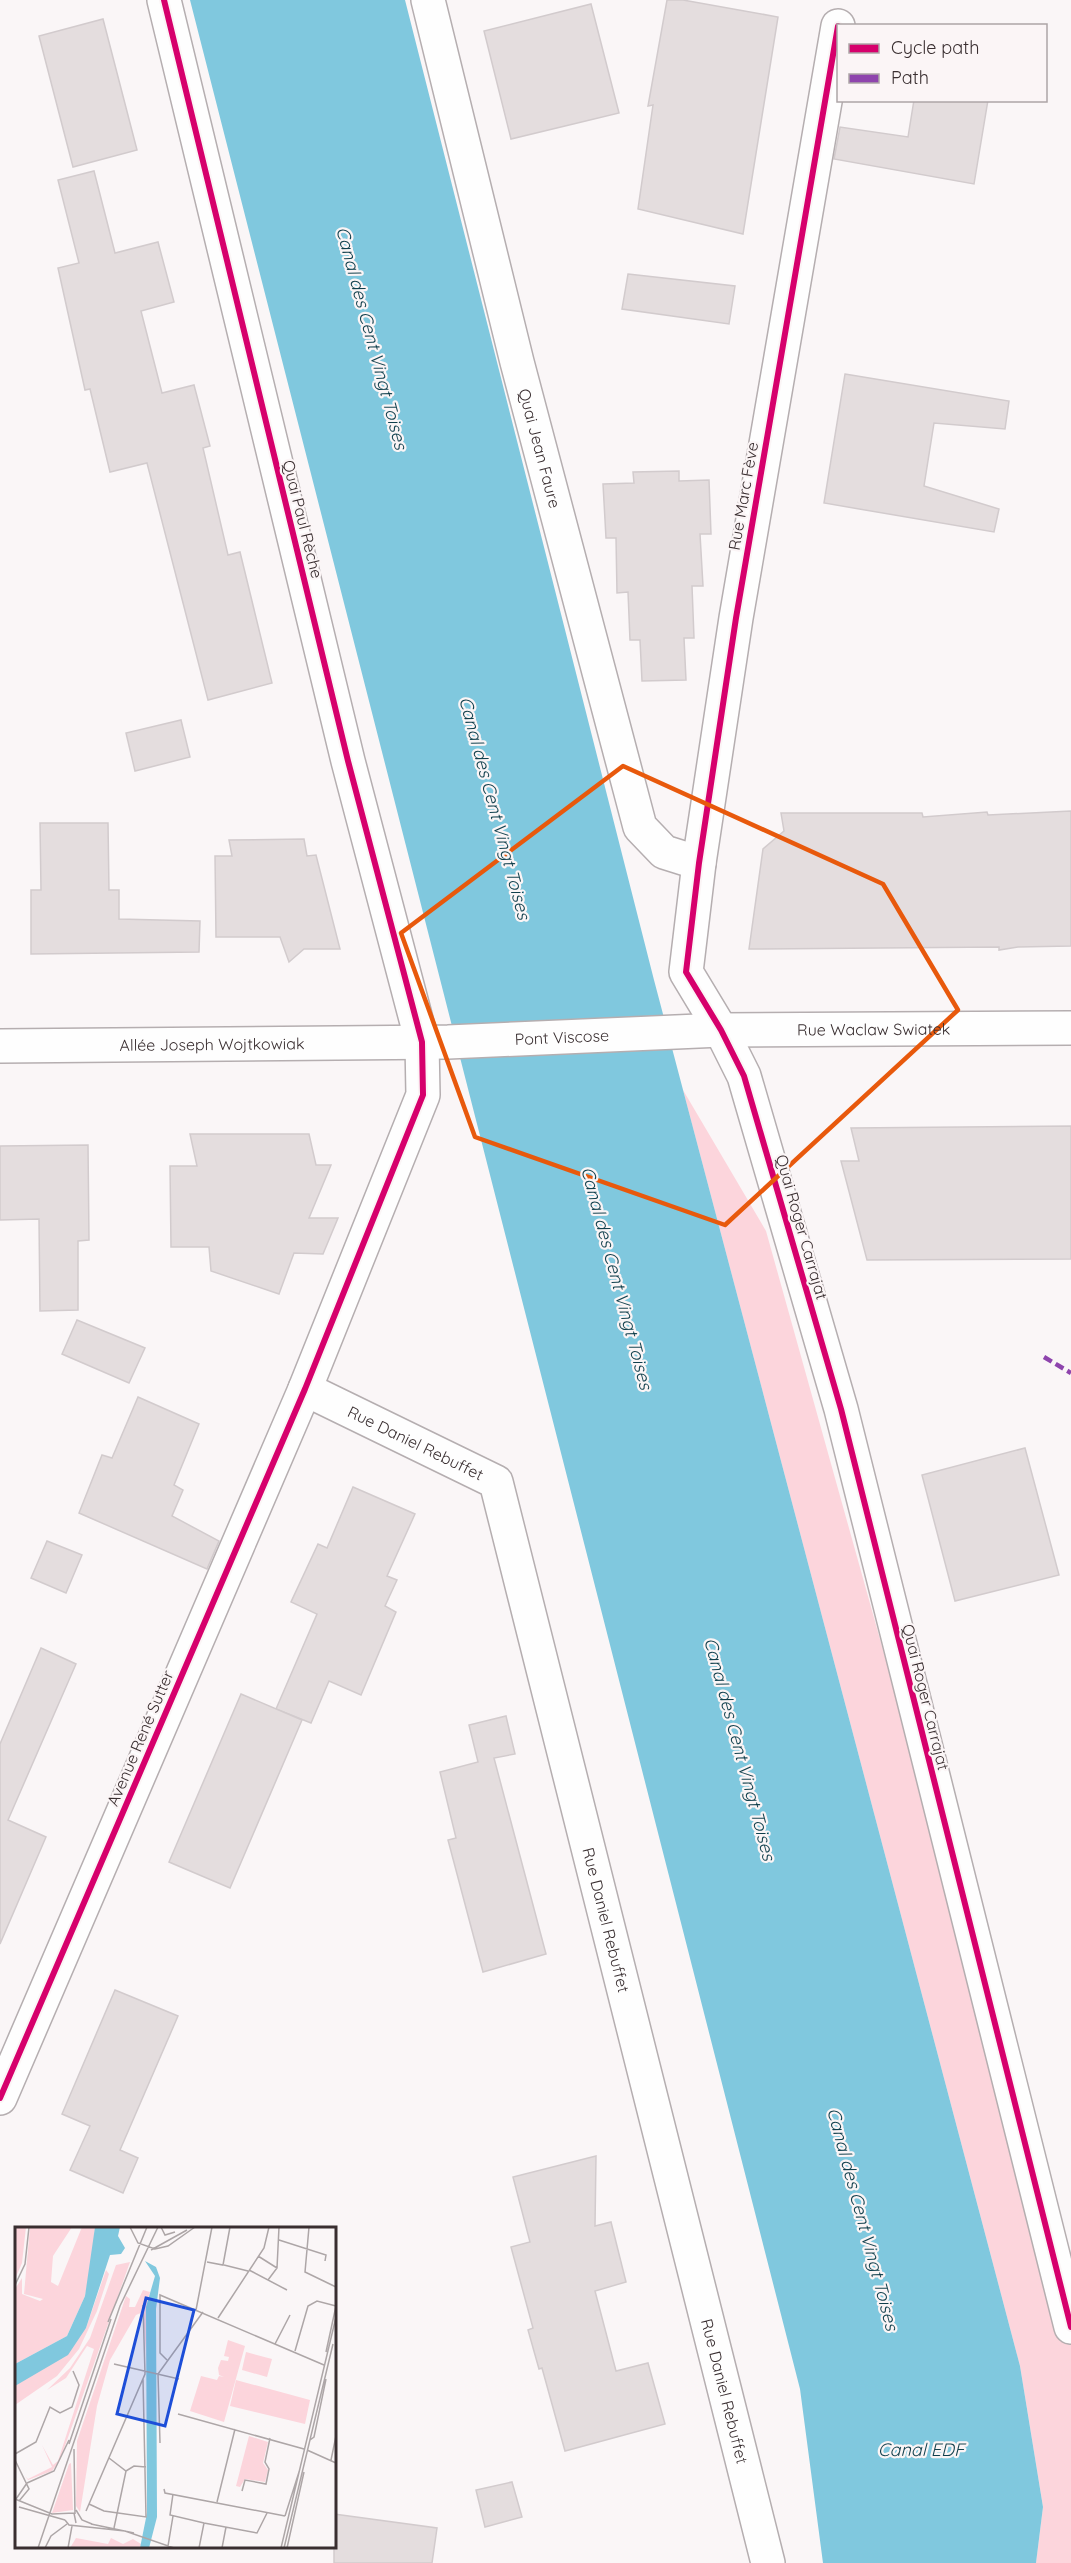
<svg xmlns="http://www.w3.org/2000/svg" width="1071" height="2563" font-family="Quicksand,sans-serif">
  <style>
    .green { fill: #fcd5dc }
    .water { fill: #80c8de }
    .building { fill: #e4ddde; stroke: #d2cbcd; stroke-width: 1.5 }
    .lines { fill: none; stroke-linecap: round; stroke-linejoin: round }
    .minor-casing { stroke: #b5aeb0; stroke-width: 36 }
    .minor { stroke: #fefefe; stroke-width: 33 }
    .quiet { stroke: #8e44ad; stroke-width: 4.5; stroke-dasharray: 9 4.5; stroke-linecap: butt }
    .cycleway-casing { stroke: #fbf5f6; stroke-width: 10 }
    .cycleway { stroke: #d6006c; stroke-width: 6 }
    .marked { fill: none; stroke: #e8590c; stroke-width: 4.5; stroke-linejoin: round }
    .labels { text-anchor: middle; dominant-baseline: central; stroke-width: 4.5; stroke-linejoin: round; paint-order: stroke }
    .street-label { font-size: 16px; fill: #392e30; stroke: #fbf5f6 }
    .water-label { font-size: 18px; font-style: italic; fill: #0f3f4c; stroke: #fbf5f6 }
    .inset-road { fill: none; stroke: #ada6a7; stroke-width: 1.5 }
    .view { fill: #1d4ed8; fill-opacity: 0.15; stroke: #1d4ed8; stroke-width: 3 }
    .inset-edge { fill: none; stroke: #392e30; stroke-width: 3 }
  </style>
  <rect width="100%" height="100%" fill="#faf6f7"/>
  <!-- green -->
  <path class="green" d="M 683,1090 L 766,1231 L 1055,2266 L 1071,2253 L 1071,2563 L 1036,2563 L 1043,2507 L 1020,2366 Z"/>
  <!-- water -->
  <path class="water" d="M 190,0 L 405,0 L 654,980 L 1020,2366 L 1043,2507 L 1036,2563 L 823,2563 L 800,2389 Z"/>
  <!-- building -->
  <g class="building">
    <path d="M 667,0 L 683,0 L 778,17 L 743,234 L 638,209 L 653,105 L 648,106 Z"/>
    <path d="M 591,4 L 619,113 L 511,139 L 484,31 Z"/>
    <path d="M 103,19 L 137,150 L 73,167 L 39,36 Z"/>
    <path d="M 914,100 L 988,100 L 974,184 L 834,159 L 840,127 L 908,137 Z"/>
    <path d="M 94,171 L 115,253 L 158,242 L 174,302 L 141,311 L 162,393 L 194,385 L 210,446 L 203,448 L 228,555 L 240,552 L 272,683 L 208,700 L 147,463 L 110,472 L 90,389 L 85,390 L 58,268 L 79,263 L 58,180 Z"/>
    <path d="M 628,274 L 735,286 L 729,324 L 622,309 Z"/>
    <path d="M 845,374 L 1009,401 L 1005,429 L 934,423 L 924,486 L 999,509 L 994,532 L 824,503 Z"/>
    <path d="M 679,471 L 679,481 L 709,480 L 711,534 L 700,534 L 703,586 L 692,586 L 694,638 L 684,638 L 686,680 L 642,681 L 640,640 L 630,640 L 628,592 L 617,593 L 616,538 L 606,538 L 603,484 L 634,483 L 633,472 Z"/>
    <path d="M 181,720 L 190,757 L 135,771 L 126,733 Z"/>
    <path d="M 1071,811 L 1071,946 L 1018,947 L 999,950 L 999,947 L 749,949 L 763,849 L 784,831 L 781,813 L 922,813 L 923,817 L 987,812 L 988,815 Z"/>
    <path d="M 40,823 L 108,823 L 109,890 L 119,890 L 119,919 L 200,921 L 199,952 L 31,954 L 31,890 L 41,890 Z"/>
    <path d="M 304,839 L 307,856 L 316,855 L 340,949 L 304,949 L 289,962 L 280,937 L 216,937 L 215,856 L 232,856 L 229,840 Z"/>
    <path d="M 1071,1126 L 1071,1259 L 867,1260 L 841,1161 L 859,1161 L 851,1128 Z"/>
    <path d="M 190,1134 L 309,1134 L 316,1165 L 331,1165 L 309,1218 L 338,1218 L 323,1254 L 294,1253 L 279,1294 L 211,1271 L 209,1247 L 171,1247 L 170,1166 L 197,1166 Z"/>
    <path d="M 88,1145 L 89,1240 L 78,1241 L 78,1310 L 40,1311 L 39,1219 L 0,1220 L 0,1146 Z"/>
    <path d="M 77,1320 L 145,1348 L 129,1383 L 62,1354 Z"/>
    <path d="M 138,1397 L 199,1424 L 174,1485 L 183,1490 L 172,1516 L 219,1541 L 207,1569 L 79,1513 L 102,1455 L 112,1458 Z"/>
    <path d="M 1025,1448 L 1059,1575 L 955,1601 L 922,1475 Z"/>
    <path d="M 353,1487 L 415,1514 L 387,1576 L 397,1580 L 385,1606 L 396,1612 L 361,1695 L 329,1681 L 311,1723 L 276,1709 L 317,1614 L 291,1602 L 318,1544 L 327,1548 Z"/>
    <path d="M 47,1541 L 82,1555 L 66,1593 L 31,1578 Z"/>
    <path d="M 41,1648 L 76,1664 L 8,1820 L 46,1837 L 0,1944 L 0,1744 Z"/>
    <path d="M 241,1694 L 302,1720 L 230,1888 L 169,1862 Z"/>
    <path d="M 506,1716 L 515,1754 L 494,1758 L 546,1954 L 483,1972 L 448,1840 L 456,1838 L 440,1772 L 478,1762 L 469,1725 Z"/>
    <path d="M 115,1990 L 178,2016 L 120,2150 L 138,2158 L 123,2193 L 70,2170 L 90,2126 L 62,2114 Z"/>
    <path d="M 596,2156 L 595,2226 L 611,2222 L 626,2282 L 595,2291 L 616,2371 L 648,2363 L 665,2424 L 565,2451 L 542,2368 L 539,2369 L 528,2330 L 533,2328 L 511,2247 L 530,2242 L 513,2177 Z"/>
    <path d="M 512,2482 L 522,2517 L 485,2527 L 476,2490 Z"/>
    <path d="M 334,2514 L 437,2528 L 432,2563 L 334,2563 Z"/>
  </g>
  <g class="lines">
    <!-- minor casing -->
    <g class="minor-casing">
      <g id="minor">
        <path id="s1" d="M 428,0 L 517,362 L 640,827 L 664,852 L 699,863"/>
        <path d="M 838,26 L 736,618 L 699,863 L 686,972 L 721,1030 L 744,1076 L 841,1409 L 1071,2327"/>
        <path id="s2" d="M 0,1046 L 448,1042 L 721,1030 L 1071,1028"/>
        <path id="s3" d="M 305,1389 L 496,1482 L 768,2563"/>
        <path d="M 0,2098 L 305,1389 L 423,1095 L 422,1042 L 348,761 L 164,0"/>
      </g>
    </g>
    <!-- minor -->
    <use href="#minor" class="minor"/>
    <!-- quiet -->
    <path class="quiet" d="M 1044,1357 L 1071,1373"/>
    <!-- cycleway casing -->
    <g class="cycleway-casing">
      <g id="cycleway">
        <path d="M 838,26 L 736,618 L 699,863 L 686,972 L 721,1030 L 744,1076 L 841,1409 L 1071,2327"/>
        <path d="M 0,2098 L 305,1389 L 423,1095 L 422,1042 L 348,761 L 164,0"/>
      </g>
    </g>
    <!-- cycleway -->
    <use href="#cycleway" class="cycleway"/>
  </g>
  <!-- marked area -->
  <path class="marked" d="M 623,766 L 883,884 L 958,1010 L 725,1225 L 475,1137 L 401,933 Z"/>
  <g class="labels">
    <!-- street labels -->
    <g class="street-label">
      <text stroke="none"><textPath href="#s1" startOffset="462">Quai Jean Faure</textPath></text>
      <text transform="translate(743 496) rotate(-80)">Rue Marc Fève</text>
      <text transform="translate(303 519) rotate(76)">Quai Paul Rèche</text>
      <text stroke="none"><textPath href="#s2" startOffset="874">Rue Waclaw Swiatek</textPath></text>
      <text stroke="none"><textPath href="#s2" startOffset="562">Pont Viscose</textPath></text>
      <text stroke="none"><textPath href="#s2" startOffset="212">Allée Joseph Wojtkowiak</textPath></text>
      <text transform="translate(802 1227) rotate(74)">Quai Roger Carrajat</text>
      <text stroke="none"><textPath href="#s3" startOffset="123">Rue Daniel Rebuffet</textPath></text>
      <text transform="translate(926 1697) rotate(76)">Quai Roger Carrajat</text>
      <text transform="translate(140 1738) rotate(-67)">Avenue René Sutter</text>
      <text stroke="none"><textPath href="#s3" startOffset="664">Rue Daniel Rebuffet</textPath></text>
      <text stroke="none"><textPath href="#s3" startOffset="1150">Rue Daniel Rebuffet</textPath></text>
    </g>
    <!-- water labels -->
    <g class="water-label">
      <text transform="translate(372 338) rotate(75)">Canal des Cent Vingt Toises</text>
      <text transform="translate(495 808) rotate(75)">Canal des Cent Vingt Toises</text>
      <text transform="translate(617 1278) rotate(75)">Canal des Cent Vingt Toises</text>
      <text transform="translate(740 1749) rotate(75)">Canal des Cent Vingt Toises</text>
      <text transform="translate(863 2219) rotate(75)">Canal des Cent Vingt Toises</text>
      <text x="921" y="2449">Canal EDF</text>
    </g>
  </g>
  <!-- overview -->
  <g transform="translate(15 2227)">
    <rect width="321" height="321" fill="#faf6f7"/>
    <path d="M 0,0 L 11,0 L 7,36 L 0,52 ZM 15,0 L 57,0 L 38,29 L 36,55 L 43,59 L 67,0 L 80,0 L 78,29 L 70,69 L 52,109 L 0,137 L 0,62 L 7,51 L 7,67 L 25,74 L 28,72 L 9,67 ZM 115,35 L 45,233 L 37,244 L 13,253 L 10,249 L 13,252 L 37,240 L 27,218 L 38,238 L 43,234 L 79,122 L 72,119 L 51,151 L 32,163 L 55,141 L 75,111 L 101,38 ZM 91,43 L 94,47 L 82,84 L 64,122 L 42,149 L 0,178 L 0,159 L 71,101 ZM 128,63 L 135,65 L 131,80 L 132,142 L 128,85 L 121,88 L 95,133 L 82,179 L 65,285 L 61,279 L 62,214 L 111,69 L 115,72 L 114,80 L 120,80 ZM 213,113 L 230,119 L 209,195 L 175,184 L 186,149 L 202,153 L 204,149 L 209,150 L 204,148 L 203,141 L 206,133 L 213,134 L 214,130 L 209,129 ZM 231,125 L 257,132 L 252,150 L 227,143 ZM 221,153 L 295,173 L 290,197 L 215,179 ZM 234,209 L 253,215 L 248,236 L 253,243 L 250,255 L 230,252 L 225,260 L 221,259 ZM 56,236 L 58,283 L 37,286 L 54,237 ZM 61,311 L 93,317 L 96,311 L 108,317 L 118,312 L 126,317 L 125,321 L 55,321 Z" fill="#fcd5dc"/>
    <path d="M 80,0 L 105,0 L 103,9 L 110,21 L 106,27 L 95,28 L 71,101 L 53,128 L 0,159 L 0,137 L 52,109 L 70,69 ZM 130,34 L 141,40 L 145,51 L 141,82 L 142,290 L 134,321 L 125,321 L 132,286 L 131,80 L 140,49 Z" fill="#80c8de"/>
    <path class="inset-road" d="M 115,0 L 123,16 L 140,22 L 153,19 L 180,0M 146,0 L 150,8 L 160,5M 294,0 L 290,45 L 321,60M 264,13 L 311,28 L 310,34M 136,23 L 172,3M 243,29 L 262,41M 192,35 L 208,38 L 215,0M 209,38 L 233,44M 234,43 L 272,63M 253,53 L 262,41 L 264,0M 0,58 L 10,37 L 14,0M 181,83 L 197,0M 203,91 L 249,21 L 254,0M 93,95 L 132,0M 260,117 L 275,88M 280,124 L 293,79 L 302,74 L 321,79M 311,125 L 321,79M 152,133 L 145,126 L 145,68 L 309,138M 99,137 L 164,152M 143,147 L 188,85M 143,147 L 145,216M 163,187 L 289,222M 295,213 L 299,210 L 311,152M 54,217 L 96,92M 59,222 L 60,287M 292,223 L 321,236M 0,227 L 21,215 L 35,180 L 45,186 L 57,180 L 64,158 L 58,144M 94,231 L 111,244 L 119,239 L 131,240M 0,233 L 14,262 L 4,274M 316,233 L 321,209M 12,256 L 39,244 L 54,213M 149,262 L 150,266 L 270,289M 227,264 L 230,253 L 251,257 L 254,242 L 250,235 L 255,211M 158,267 L 155,288 L 189,296 L 242,306 L 252,286M 0,272 L 37,287 L 59,286 L 61,296M 1,272 L 12,256M 202,275 L 220,202M 74,277 L 89,284 L 131,290 L 128,152M 4,280 L 50,293M 61,283 L 67,293 L 77,297M 71,284 L 130,147 L 128,78M 270,289 L 284,245M 50,293 L 54,298 L 110,304 L 159,321M 76,297 L 119,306M 99,301 L 111,244M 153,319 L 158,289M 23,321 L 105,79 L 143,0M 30,321 L 36,309 L 52,297M 53,321 L 57,299M 184,321 L 189,296M 207,321 L 211,300M 266,321 L 321,90M 269,321 L 318,117M 272,321 L 289,245"/>
    <path class="view" d="M 131,71 L 179,83 L 150,199 L 102,187 Z"/>
    <rect width="321" height="321" class="inset-edge"/>
  </g>
  <!-- legend -->
  <rect x="837" y="24" width="210" height="78" fill="#fbf5f6" stroke="#ada5a7" stroke-width="1.5"/>
  <rect x="849" y="44" width="30" height="9" fill="#d6006c" stroke="#ada5a7" stroke-width="1.5"/>
  <text x="891" y="54" font-size="18" fill="#392e30">Cycle path</text>
  <rect x="849" y="74" width="30" height="9" fill="#8e44ad" stroke="#ada5a7" stroke-width="1.5"/>
  <text x="891" y="84" font-size="18" fill="#392e30">Path</text>
</svg>
